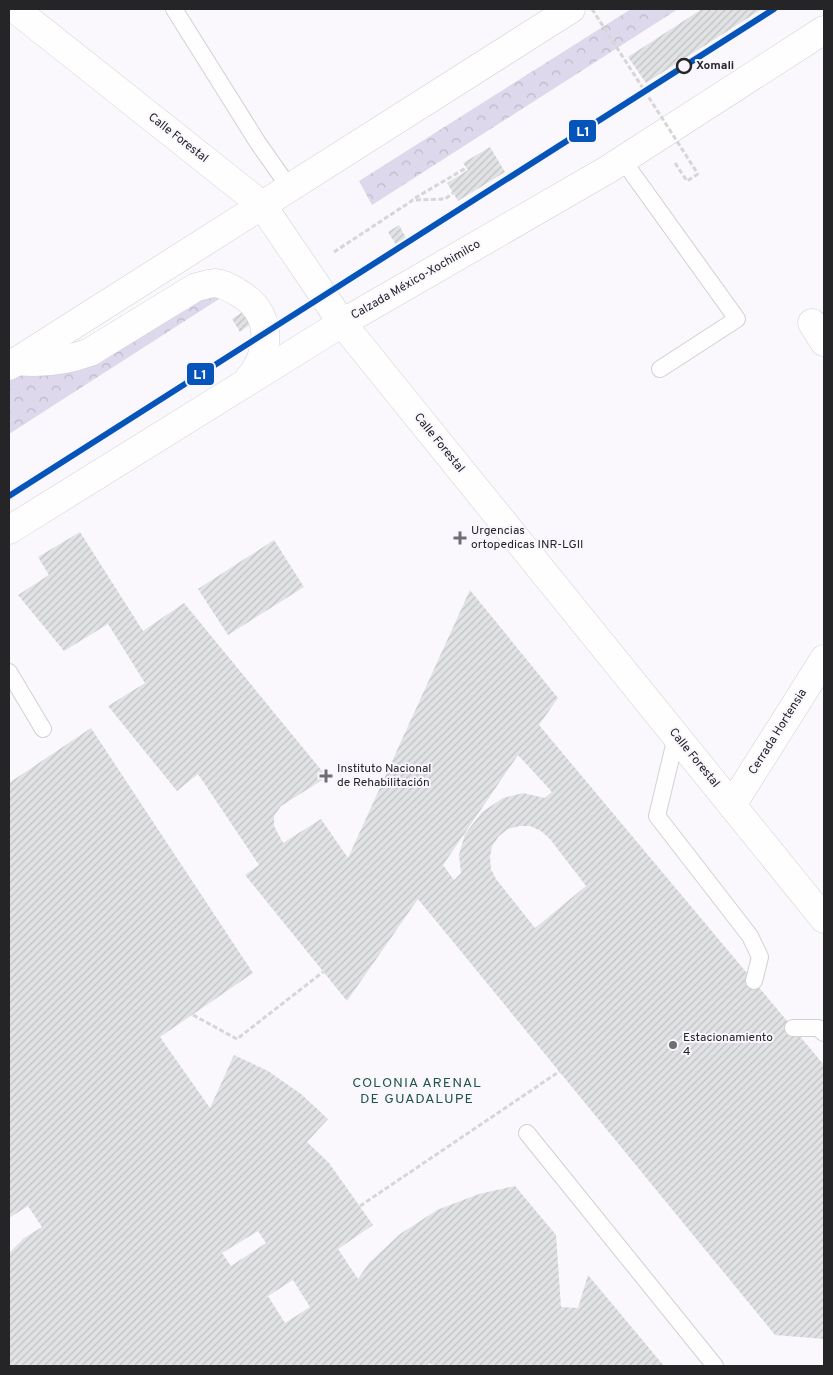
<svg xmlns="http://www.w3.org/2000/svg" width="833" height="1375" font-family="Overpass,sans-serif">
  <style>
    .forest { fill: url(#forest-crowns) }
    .building { fill: url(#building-hatch); fill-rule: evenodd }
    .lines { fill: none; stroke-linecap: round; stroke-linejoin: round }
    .lane-casing { stroke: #d1d0d3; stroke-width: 18 }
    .street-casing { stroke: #d1d0d3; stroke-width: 29 }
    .secondary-casing { stroke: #d1d0d3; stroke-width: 29 }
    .path { stroke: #d6d6d7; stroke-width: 3; stroke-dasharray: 5 2.5; stroke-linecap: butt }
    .lane { stroke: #fefeff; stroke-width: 16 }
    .street { stroke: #fefeff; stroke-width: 28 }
    .secondary { stroke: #fefeff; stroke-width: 28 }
    .path-bridge { stroke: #d6d6d7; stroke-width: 3; stroke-dasharray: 5 2.5; stroke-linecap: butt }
    .rail-1-casing { stroke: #f9f6fe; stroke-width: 10 }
    .rail-1 { stroke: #0554ba; stroke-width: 6 }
    .stop-dot { fill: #f9f6fe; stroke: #252427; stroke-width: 2.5 }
    .poi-dot { fill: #706e72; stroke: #f9f6fe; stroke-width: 2 }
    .labels { text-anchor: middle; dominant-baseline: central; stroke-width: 4; stroke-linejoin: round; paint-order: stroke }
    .stop-label { font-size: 12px; font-weight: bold; fill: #252427; stroke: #f9f6fe; text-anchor: start }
    .street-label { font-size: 12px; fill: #252427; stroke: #f9f6fe }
    .poi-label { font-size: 12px; fill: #252427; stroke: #f9f6fe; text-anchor: start }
    .neighbourhood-label { font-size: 14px; letter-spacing: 1px; fill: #1f554a; stroke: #f9f6fe }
    .line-badge { stroke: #f9f6fe; stroke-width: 2 }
    .badge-label { font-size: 14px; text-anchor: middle; font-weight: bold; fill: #fff }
  </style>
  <defs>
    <pattern id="forest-crowns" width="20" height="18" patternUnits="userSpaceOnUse" patternTransform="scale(1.25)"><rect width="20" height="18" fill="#ddd8eb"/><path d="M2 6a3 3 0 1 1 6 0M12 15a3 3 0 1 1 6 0" fill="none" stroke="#beb9ca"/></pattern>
    <pattern id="building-hatch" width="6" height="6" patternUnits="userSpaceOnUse" patternTransform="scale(1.25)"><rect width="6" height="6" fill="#e1e2e4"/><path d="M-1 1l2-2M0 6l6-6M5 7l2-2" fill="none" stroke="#c1c2c4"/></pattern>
  </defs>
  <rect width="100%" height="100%" fill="#faf8fc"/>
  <!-- forest -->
  <g class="forest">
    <path d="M 631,9 L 678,9 L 372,205 L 359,181 Z"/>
    <path d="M 229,293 L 219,299 L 9,434 L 9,375 L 200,297 Z"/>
  </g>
  <!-- building -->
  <g class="building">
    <path d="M 702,9 L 762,9 L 646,83 L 628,57 Z"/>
    <path d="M 490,147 L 505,172 L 458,201 L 447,183 L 468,170 L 463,163 Z"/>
    <path d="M 399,225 L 406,238 L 396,245 L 388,232 Z"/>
    <path d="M 247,309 L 255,321 L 240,332 L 232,319 Z"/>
    <path d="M 80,532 L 143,631 L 184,603 L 327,777 L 281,806 L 274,816 L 274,826 L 283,843 L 321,819 L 348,858 L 470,590 L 558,698 L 539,725 L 824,1065 L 824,1339 L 775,1335 L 418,899 L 347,1001 L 245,875 L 259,865 L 198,774 L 177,791 L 108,706 L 145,683 L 108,624 L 64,651 L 18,595 L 49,575 L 38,557 ZM 518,755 L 552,792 L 545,798 L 523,793 L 503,798 L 482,812 L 465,834 L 459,855 L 461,873 L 454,880 L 443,865 ZM 519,826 L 530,826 L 541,831 L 550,839 L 586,886 L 535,928 L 496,879 L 491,869 L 490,857 L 492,846 L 499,836 L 508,829 Z"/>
    <path d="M 274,540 L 304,587 L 228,635 L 198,589 Z"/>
    <path d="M 91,728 L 253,973 L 160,1037 L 210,1108 L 234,1055 L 268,1071 L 301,1094 L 328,1119 L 307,1142 L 329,1163 L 373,1225 L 338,1249 L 358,1279 L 369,1263 L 400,1234 L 437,1210 L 479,1194 L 515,1186 L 556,1235 L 561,1307 L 578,1308 L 588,1275 L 664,1366 L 433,1366 L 429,1363 L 427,1366 L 9,1366 L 9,1253 L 24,1238 L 42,1227 L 28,1206 L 9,1218 L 9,783 ZM 258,1231 L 266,1243 L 231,1266 L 222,1253 ZM 293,1280 L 310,1307 L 285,1323 L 268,1296 Z"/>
  </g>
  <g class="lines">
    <!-- lane casing -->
    <g class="lane-casing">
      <g id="lane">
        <path d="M 174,9 L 258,143 L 289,187"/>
        <path d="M 622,159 L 737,319 L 660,369"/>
        <path d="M 9,672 L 43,729"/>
        <path d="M 676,737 L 657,816 L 750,936 L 760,957 L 754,981"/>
        <path d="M 793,1028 L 818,1028 L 824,1033"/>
        <path d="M 527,1133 L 715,1366"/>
      </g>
    </g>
    <!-- street casing -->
    <g class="street-casing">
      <g id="street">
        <path d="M 15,9 L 262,205 L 342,323 L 824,919"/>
        <path d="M 812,323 L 824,342"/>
        <path d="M 732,805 L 824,659"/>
      </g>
    </g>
    <!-- secondary casing -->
    <g class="secondary-casing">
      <g id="secondary">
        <path d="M 17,361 C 43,364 66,361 90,352 L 196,287 C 202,286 210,283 215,283 C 223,284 231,288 237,292 C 274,312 272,352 247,381"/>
        <path d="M 9,366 L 571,9"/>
        <path d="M 9,530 L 342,323 L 607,170 L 824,30"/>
      </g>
    </g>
    <!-- path -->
    <g class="path">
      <path d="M 675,163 L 687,181 L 698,174"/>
      <path d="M 415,198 L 466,168"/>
      <path d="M 334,252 L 413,200 L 445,199 L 453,193"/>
      <path d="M 193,1015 L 237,1039 L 323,972"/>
      <path d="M 360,1206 L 560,1071"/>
    </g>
    <!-- lane -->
    <use href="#lane" class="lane"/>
    <!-- street -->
    <use href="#street" class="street"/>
    <!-- secondary -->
    <use href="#secondary" class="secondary"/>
    <!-- path-bridge -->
    <path class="path-bridge" d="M 592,9 L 698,174"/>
    <!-- rail-1 casing -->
    <g class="rail-1-casing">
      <path id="rail-1" d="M 9,496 L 774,9"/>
    </g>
    <!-- rail-1 -->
    <use href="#rail-1" class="rail-1"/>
  </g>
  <!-- markers -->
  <circle class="stop-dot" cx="684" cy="66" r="7"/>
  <g class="poi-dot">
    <path d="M457.5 530.5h5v5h5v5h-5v5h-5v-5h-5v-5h5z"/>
    <path d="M323.5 768.5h5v5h5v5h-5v5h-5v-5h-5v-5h5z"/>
    <circle cx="673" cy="1045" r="5"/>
  </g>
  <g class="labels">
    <!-- stop labels -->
    <g class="stop-label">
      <text x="696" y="66">Xomali</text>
    </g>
    <!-- street labels -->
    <g class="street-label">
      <text transform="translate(178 138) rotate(38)">Calle Forestal</text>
      <text transform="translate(416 280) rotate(-30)">Calzada México-Xochimilco</text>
      <text transform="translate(439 443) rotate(51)">Calle Forestal</text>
      <text transform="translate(778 732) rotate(-58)">Cerrada Hortensia</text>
      <text transform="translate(694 758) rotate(51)">Calle Forestal</text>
    </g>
    <!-- poi labels -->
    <g class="poi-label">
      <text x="471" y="531">Urgencias<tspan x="471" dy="14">ortopedicas INR-LGII</tspan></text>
      <text x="337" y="769">Instituto Nacional<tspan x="337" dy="14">de Rehabilitación</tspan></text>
      <text x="683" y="1038">Estacionamiento<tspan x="683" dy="14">4</tspan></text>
    </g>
    <!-- neighbourhood labels -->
    <g class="neighbourhood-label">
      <text x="417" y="1083">COLONIA ARENAL<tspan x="417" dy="16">DE GUADALUPE</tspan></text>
    </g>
  </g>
  <g class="line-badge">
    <rect x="568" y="119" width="29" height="24" rx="5" fill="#0554ba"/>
    <rect x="186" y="362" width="29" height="24" rx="5" fill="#0554ba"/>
  </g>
  <g class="badge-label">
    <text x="583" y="136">L1</text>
    <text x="200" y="379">L1</text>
  </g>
  <!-- border -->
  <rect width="833" height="1375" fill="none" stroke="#252427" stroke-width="20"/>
</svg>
